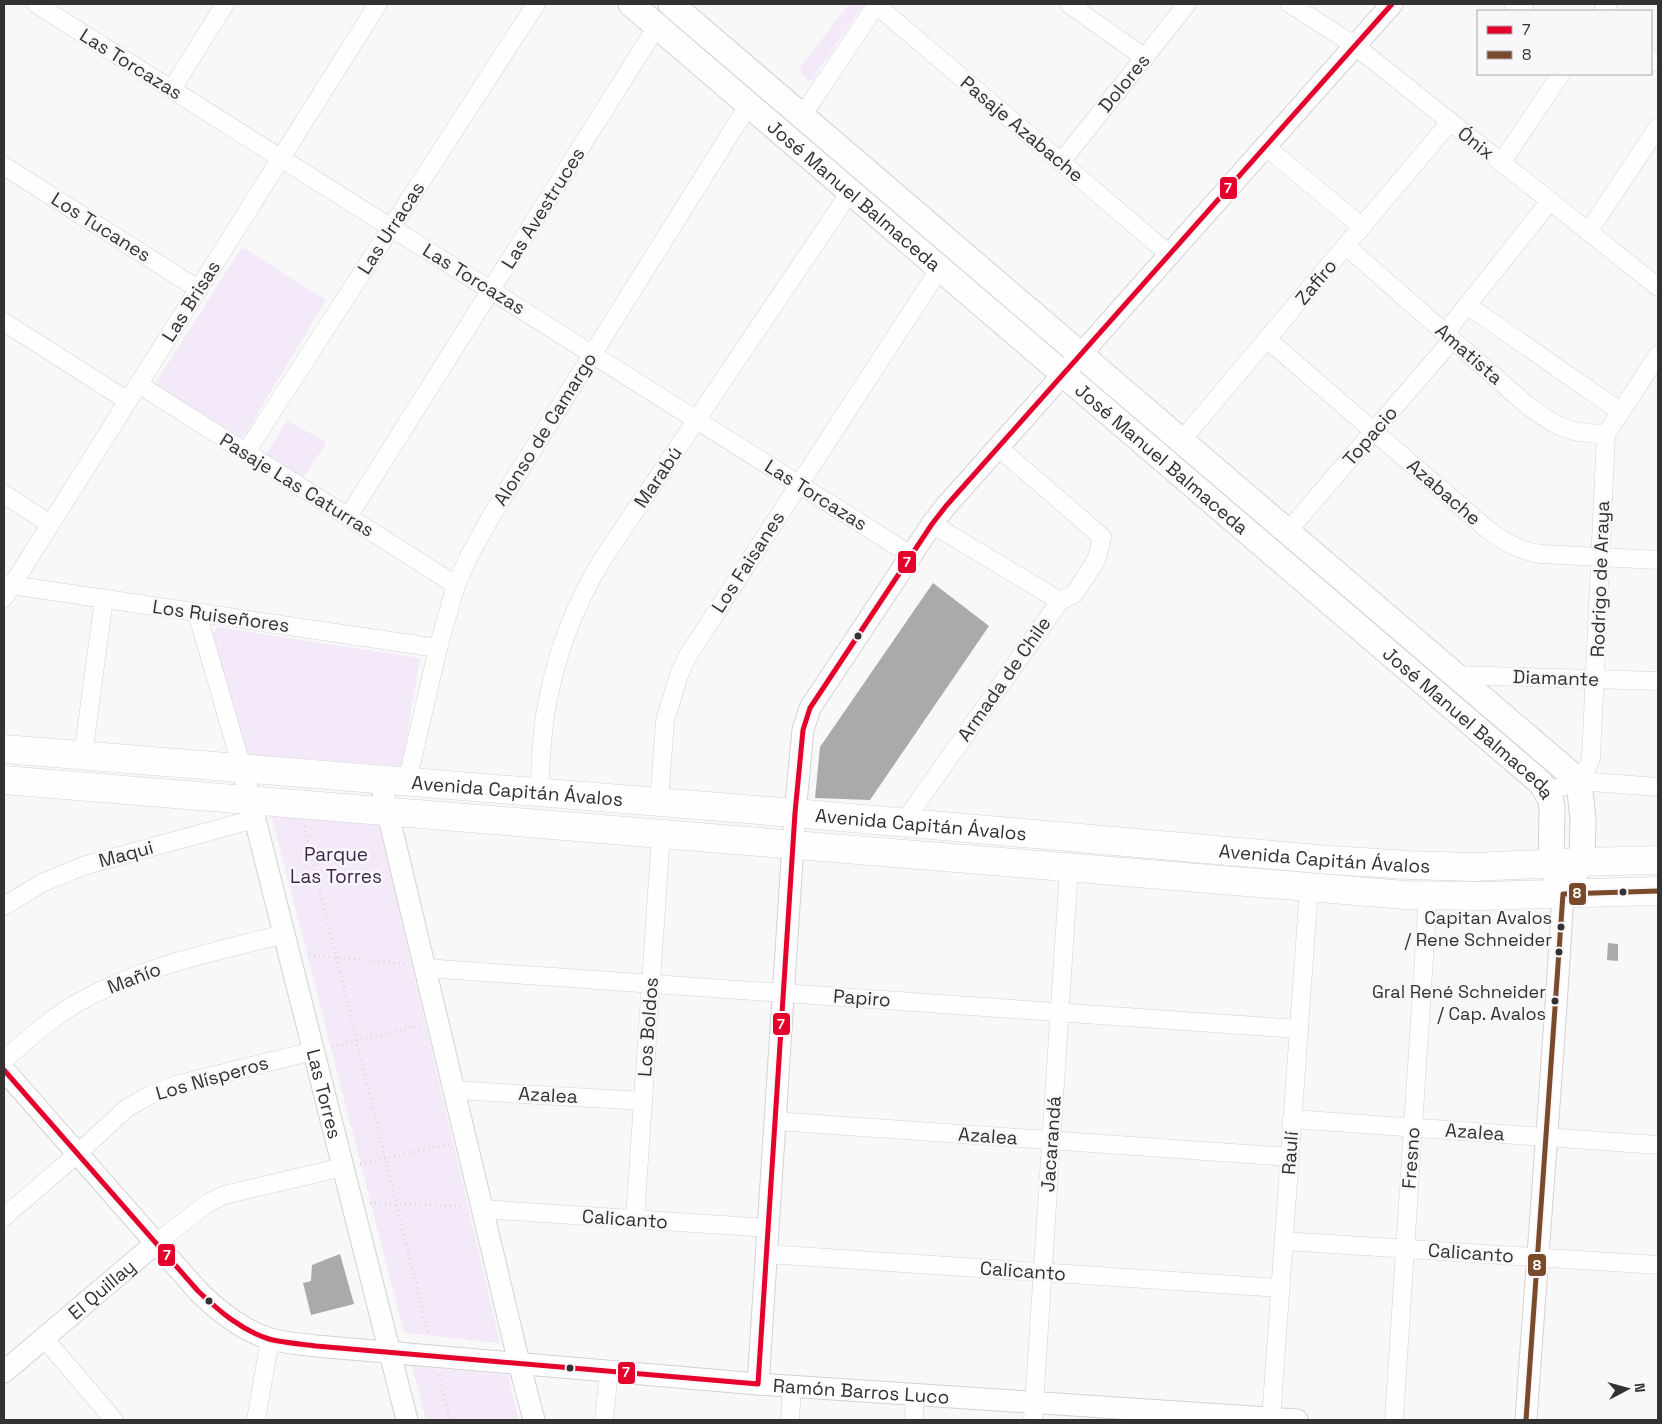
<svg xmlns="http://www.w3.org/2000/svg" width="1662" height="1424" font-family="'Space Grotesk',sans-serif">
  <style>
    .green { fill: #f3e9f8 }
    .building { fill: #abaaab }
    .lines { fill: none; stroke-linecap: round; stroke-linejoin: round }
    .minor-casing { stroke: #d3d2d3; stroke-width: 19 }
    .tertiary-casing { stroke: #d3d2d3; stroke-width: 23 }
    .secondary-casing { stroke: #d3d2d3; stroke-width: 27 }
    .trunk-casing { stroke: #d3d2d3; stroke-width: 29 }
    .path { stroke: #dad9da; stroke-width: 3; stroke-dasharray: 1 4; stroke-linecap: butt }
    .minor { stroke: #fefefe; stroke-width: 18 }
    .tertiary { stroke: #fefefe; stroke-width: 21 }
    .secondary { stroke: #fefefe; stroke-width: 25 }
    .trunk { stroke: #fefefe; stroke-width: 28 }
    .bus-1-casing { stroke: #f9f7fa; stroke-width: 9 }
    .bus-2-casing { stroke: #f9f7fa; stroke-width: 9 }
    .bus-1 { stroke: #e4002b; stroke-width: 5 }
    .bus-2 { stroke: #7a4b2a; stroke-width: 5 }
    .bus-dot { fill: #333233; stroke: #f9f7fa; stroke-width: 2 }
    .labels { text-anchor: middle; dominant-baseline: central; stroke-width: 5; stroke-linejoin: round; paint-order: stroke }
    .bus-label { font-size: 18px; fill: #333233; stroke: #f9f7fa; text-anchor: end }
    .street-label { font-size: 19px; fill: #333233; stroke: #f9f7fa }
    .park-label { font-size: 19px; fill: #40264f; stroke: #f9f7fa }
    .line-badge { stroke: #f9f7fa; stroke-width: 2 }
    .badge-label { font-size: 14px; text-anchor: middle; font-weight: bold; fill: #fff }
  </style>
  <rect width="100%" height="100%" fill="#f9f8f9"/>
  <!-- green -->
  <g class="green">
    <path d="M 849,4 L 863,5 L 810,83 L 799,69 Z"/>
    <path d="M 242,247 L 326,300 L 243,438 L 155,384 Z"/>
    <path d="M 287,421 L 327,442 L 302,479 L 266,454 Z"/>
    <path d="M 217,627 L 420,658 L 402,766 L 240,754 L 211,637 Z"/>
    <path d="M 270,810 L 377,817 L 500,1343 L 404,1333 Z"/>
    <path d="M 412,1366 L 508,1375 L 519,1420 L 426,1420 Z"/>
  </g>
  <!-- building -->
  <g class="building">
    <path d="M 933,583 L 989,626 L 870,800 L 815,798 L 820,747 Z"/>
    <path d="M 1608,943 L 1618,944 L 1618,961 L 1607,960 Z"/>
    <path d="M 340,1254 L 354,1304 L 311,1315 L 303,1283 L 311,1281 L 312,1265 Z"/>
  </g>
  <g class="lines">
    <!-- minor casing -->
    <g class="minor-casing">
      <g id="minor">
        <path d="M 36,4 L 911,555"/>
        <path d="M 875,4 L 1169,254"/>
        <path d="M 1069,4 L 1145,58"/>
        <path d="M 1290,4 L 1354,45 L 1658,287"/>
        <path d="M 1514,4 L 1525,11"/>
        <path d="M 1603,11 L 1608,4"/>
        <path d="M 1651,58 L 1658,63"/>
        <path d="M 172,89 L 225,4"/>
        <path d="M 802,116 L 877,4"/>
        <path d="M 1265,146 L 1362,227"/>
        <path d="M 1061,162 L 1187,4"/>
        <path d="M 1501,163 L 1561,74"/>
        <path d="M 4,166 L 198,289"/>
        <path d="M 1588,232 L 1658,127"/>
        <path d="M 1346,246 L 1527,405 C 1556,427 1569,434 1606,434"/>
        <path d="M 1467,305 L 1621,412"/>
        <path d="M 4,322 L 128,401"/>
        <path d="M 1445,333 L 1550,201"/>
        <path d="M 1267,339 L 1487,529 C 1504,542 1520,551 1541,554 L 1658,560"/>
        <path d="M 138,384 L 456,585"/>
        <path d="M 1181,441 L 1450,122"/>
        <path d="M 246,452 L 536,4"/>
        <path d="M 4,494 L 50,524"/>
        <path d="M 348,517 L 657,26"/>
        <path d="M 932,524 L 1060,601"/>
        <path d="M 1287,532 L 1452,340"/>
        <path d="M 4,584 L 438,648"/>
        <path d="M 4,598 L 378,4"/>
        <path d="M 197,613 L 242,768"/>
        <path d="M 1454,675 L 1658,681"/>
        <path d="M 83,755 L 104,599"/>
        <path d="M 1579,781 L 1658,787"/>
        <path d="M 407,782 L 438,648 L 456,585 L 468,558 L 493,513 L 749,104"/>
        <path d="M 1546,791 C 1571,784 1582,786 1591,758 L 1606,434 L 1658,355"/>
        <path d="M 539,792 C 541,764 541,733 547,705 C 556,653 575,605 602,560 L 850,192"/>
        <path d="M 659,802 L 665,721 L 679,675 L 687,657 L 940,268"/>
        <path d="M 903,823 L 1060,601 L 1074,594 L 1085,578 L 1097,558 L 1102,537 L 998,447"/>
        <path d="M 4,906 L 42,883 L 83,866 L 255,819"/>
        <path d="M 425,968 L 1299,1029"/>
        <path d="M 4,1060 C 28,1039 51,1018 79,1002 C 142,966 214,952 284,934"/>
        <path d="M 454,1090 L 643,1101"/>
        <path d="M 1292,1119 L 1658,1145"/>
        <path d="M 775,1121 L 1290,1157"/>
        <path d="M 482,1209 L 768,1228"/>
        <path d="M 4,1217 L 77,1154 L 127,1108 L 150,1095 L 176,1085 L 313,1051"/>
        <path d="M 635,1219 L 661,834"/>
        <path d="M 1284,1241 L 1658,1265"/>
        <path d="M 156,1243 L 208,1203 L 224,1195 L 343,1167"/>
        <path d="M 767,1254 L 1280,1288"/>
        <path d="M 44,1338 L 114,1420"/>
        <path d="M 1271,1419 L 1309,888"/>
        <path d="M 256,1420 L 270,1339"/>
        <path d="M 604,1420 L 609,1371"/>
        <path d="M 790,1420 L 792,1386"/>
        <path d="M 914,1420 L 915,1395"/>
        <path d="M 1033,1420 L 1069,868"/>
        <path d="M 1394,1420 L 1428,896"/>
      </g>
    </g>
    <!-- tertiary casing -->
    <g class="tertiary-casing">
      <g id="tertiary">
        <path id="s1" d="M 242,768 L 407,1420"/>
        <path d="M 380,780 L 519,1363 L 534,1420"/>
        <path id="s2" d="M 4,1070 L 198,1291 C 219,1312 242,1330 270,1339 C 285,1343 301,1344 316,1346 L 758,1384 L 1297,1420"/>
        <path id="s3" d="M 4,1372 L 156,1243"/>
        <path d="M 758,1384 L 795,813 L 803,730 L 810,708 L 932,524 L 946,506 L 1392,4"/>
        <path d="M 1526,1420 C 1538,1245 1553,1069 1563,894"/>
      </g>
    </g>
    <!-- secondary casing -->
    <g class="secondary-casing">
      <g id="secondary">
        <path id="s4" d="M 631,4 L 1541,783 L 1551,800 L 1552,809 L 1551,864 L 1563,894"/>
        <path d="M 671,4 L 1579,781 L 1583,819 L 1582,862 L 1572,878"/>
      </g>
    </g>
    <!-- trunk casing -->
    <g class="trunk-casing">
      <g id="trunk">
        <path id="s5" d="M 4,749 L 795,813 L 1330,860 L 1409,865 L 1474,867 L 1582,862 L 1658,860"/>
        <path d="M 4,780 L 1405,895 L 1483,896 L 1658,891"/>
      </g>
    </g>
    <!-- path -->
    <g class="path">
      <path d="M 304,826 L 428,1333"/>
      <path d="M 309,955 L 406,964"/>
      <path d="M 332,1047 L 420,1025"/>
      <path d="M 360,1164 L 449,1144"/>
      <path d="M 370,1203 L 464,1206"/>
      <path d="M 439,1375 L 450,1420"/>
    </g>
    <!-- minor -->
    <use href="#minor" class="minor"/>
    <!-- tertiary -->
    <use href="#tertiary" class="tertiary"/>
    <!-- secondary -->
    <use href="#secondary" class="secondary"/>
    <!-- trunk -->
    <use href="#trunk" class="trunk"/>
    <!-- bus-1 casing -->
    <g class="bus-1-casing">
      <path id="bus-1" d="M 4,1070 L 198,1291 C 219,1311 241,1330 269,1339 C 284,1343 301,1344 316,1346 L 758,1384 L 795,813 L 803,730 L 810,708 L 932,524 L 946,506 L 1392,4"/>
    </g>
    <!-- bus-2 casing -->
    <g class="bus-2-casing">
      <path id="bus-2" d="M 1526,1420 L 1563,894 L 1658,891"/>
    </g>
    <!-- bus-1 -->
    <use href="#bus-1" class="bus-1"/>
    <!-- bus-2 -->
    <use href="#bus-2" class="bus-2"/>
  </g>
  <!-- markers -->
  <g class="bus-dot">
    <circle cx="858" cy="636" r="4.5"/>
    <circle cx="1623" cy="892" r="4.5"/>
    <circle cx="1561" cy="927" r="4.5"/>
    <circle cx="1559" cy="952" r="4.5"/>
    <circle cx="1555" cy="1001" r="4.5"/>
    <circle cx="209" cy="1301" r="4.5"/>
    <circle cx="570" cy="1368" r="4.5"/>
  </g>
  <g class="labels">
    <!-- bus labels -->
    <g class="bus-label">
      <text x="1552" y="917">Capitan Avalos<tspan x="1552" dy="22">/ Rene Schneider</tspan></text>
      <text x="1546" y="991">Gral René Schneider<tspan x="1546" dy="22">/ Cap. Avalos</tspan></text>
    </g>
    <!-- street labels -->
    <g class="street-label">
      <text transform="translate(131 64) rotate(32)">Las Torcazas</text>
      <text transform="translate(1124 83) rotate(-51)">Dolores</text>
      <text transform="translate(1022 129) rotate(40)">Pasaje Azabache</text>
      <text transform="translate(1476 143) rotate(38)">Ónix</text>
      <text stroke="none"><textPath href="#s4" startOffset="294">José Manuel Balmaceda</textPath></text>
      <text transform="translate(543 208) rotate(-58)">Las Avestruces</text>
      <text transform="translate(101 227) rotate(32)">Los Tucanes</text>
      <text transform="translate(391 228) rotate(-57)">Las Urracas</text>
      <text transform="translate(474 279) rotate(32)">Las Torcazas</text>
      <text transform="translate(1316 282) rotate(-50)">Zafiro</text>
      <text transform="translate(191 301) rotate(-58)">Las Brisas</text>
      <text transform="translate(1469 354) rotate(41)">Amatista</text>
      <text transform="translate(545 429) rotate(-58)">Alonso de Camargo</text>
      <text transform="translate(1370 436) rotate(-49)">Topacio</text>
      <text stroke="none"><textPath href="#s4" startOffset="699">José Manuel Balmaceda</textPath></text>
      <text transform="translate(658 477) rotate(-56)">Marabú</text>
      <text transform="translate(297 485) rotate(32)">Pasaje Las Caturras</text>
      <text transform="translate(1444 492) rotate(41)">Azabache</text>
      <text transform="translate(816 495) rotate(32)">Las Torcazas</text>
      <text transform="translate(748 562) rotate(-57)">Los Faisanes</text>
      <text transform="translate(1600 579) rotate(-88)">Rodrigo de Araya</text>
      <text transform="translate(221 616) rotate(8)">Los Ruiseñores</text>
      <text transform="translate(1556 678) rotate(2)">Diamante</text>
      <text transform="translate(1004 679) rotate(-55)">Armada de Chile</text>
      <text stroke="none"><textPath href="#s4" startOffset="1104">José Manuel Balmaceda</textPath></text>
      <text stroke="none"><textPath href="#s5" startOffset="515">Avenida Capitán Ávalos</textPath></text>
      <text stroke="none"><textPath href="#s5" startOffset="920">Avenida Capitán Ávalos</textPath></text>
      <text transform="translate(126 854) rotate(-15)">Maqui</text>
      <text stroke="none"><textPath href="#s5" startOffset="1325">Avenida Capitán Ávalos</textPath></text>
      <text transform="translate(134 978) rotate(-21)">Mañío</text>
      <text transform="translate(862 998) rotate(4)">Papiro</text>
      <text transform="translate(648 1027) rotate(-86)">Los Boldos</text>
      <text transform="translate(212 1078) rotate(-16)">Los Nísperos</text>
      <text stroke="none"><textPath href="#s1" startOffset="336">Las Torres</textPath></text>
      <text transform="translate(548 1095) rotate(3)">Azalea</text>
      <text transform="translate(1475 1132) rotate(4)">Azalea</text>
      <text transform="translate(988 1136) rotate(4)">Azalea</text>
      <text transform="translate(1051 1144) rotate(-86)">Jacarandá</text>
      <text transform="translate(1290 1153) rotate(-86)">Raulí</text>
      <text transform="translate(1411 1158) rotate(-86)">Fresno</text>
      <text transform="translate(625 1219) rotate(4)">Calicanto</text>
      <text transform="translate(1471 1253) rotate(4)">Calicanto</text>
      <text transform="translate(1023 1271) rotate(4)">Calicanto</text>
      <text stroke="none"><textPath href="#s3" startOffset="128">El Quillay</textPath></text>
      <text stroke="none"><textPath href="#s2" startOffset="975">Ramón Barros Luco</textPath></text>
    </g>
    <!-- park labels -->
    <g class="park-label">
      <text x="336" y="854">Parque<tspan x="336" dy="22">Las Torres</tspan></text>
    </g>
  </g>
  <g class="line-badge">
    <rect x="1219" y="176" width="19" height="24" rx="5" fill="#e4002b"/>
    <rect x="897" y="550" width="20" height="24" rx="5" fill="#e4002b"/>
    <rect x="1568" y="882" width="19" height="24" rx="5" fill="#7a4b2a"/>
    <rect x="772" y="1012" width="19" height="24" rx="5" fill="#e4002b"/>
    <rect x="157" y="1243" width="19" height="24" rx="5" fill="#e4002b"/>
    <rect x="1527" y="1253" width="20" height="24" rx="5" fill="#7a4b2a"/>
    <rect x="617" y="1361" width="19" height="24" rx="5" fill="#e4002b"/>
  </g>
  <g class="badge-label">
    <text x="1228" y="193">7</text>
    <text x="907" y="567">7</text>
    <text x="1577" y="898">8</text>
    <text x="781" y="1029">7</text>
    <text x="167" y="1260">7</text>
    <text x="1537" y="1270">8</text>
    <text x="626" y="1377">7</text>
  </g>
  <!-- border -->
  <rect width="1662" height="1424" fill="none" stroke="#333233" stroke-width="10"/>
  <!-- legend -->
  <rect x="1477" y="10" width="175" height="65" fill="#f9f7fa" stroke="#aaa8aa"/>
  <rect x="1487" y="26" width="25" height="8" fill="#e4002b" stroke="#aaa8aa"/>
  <text x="1522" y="35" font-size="15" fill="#333233">7</text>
  <rect x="1487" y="51" width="25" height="8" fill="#7a4b2a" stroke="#aaa8aa"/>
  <text x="1522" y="60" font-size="15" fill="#333233">8</text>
  <!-- north arrow -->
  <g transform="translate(1627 1389) rotate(84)" stroke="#f9f7fa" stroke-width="4" paint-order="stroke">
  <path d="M0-4L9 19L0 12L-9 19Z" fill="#333233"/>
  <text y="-8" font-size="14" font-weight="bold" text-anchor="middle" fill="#333233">N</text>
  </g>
</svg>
